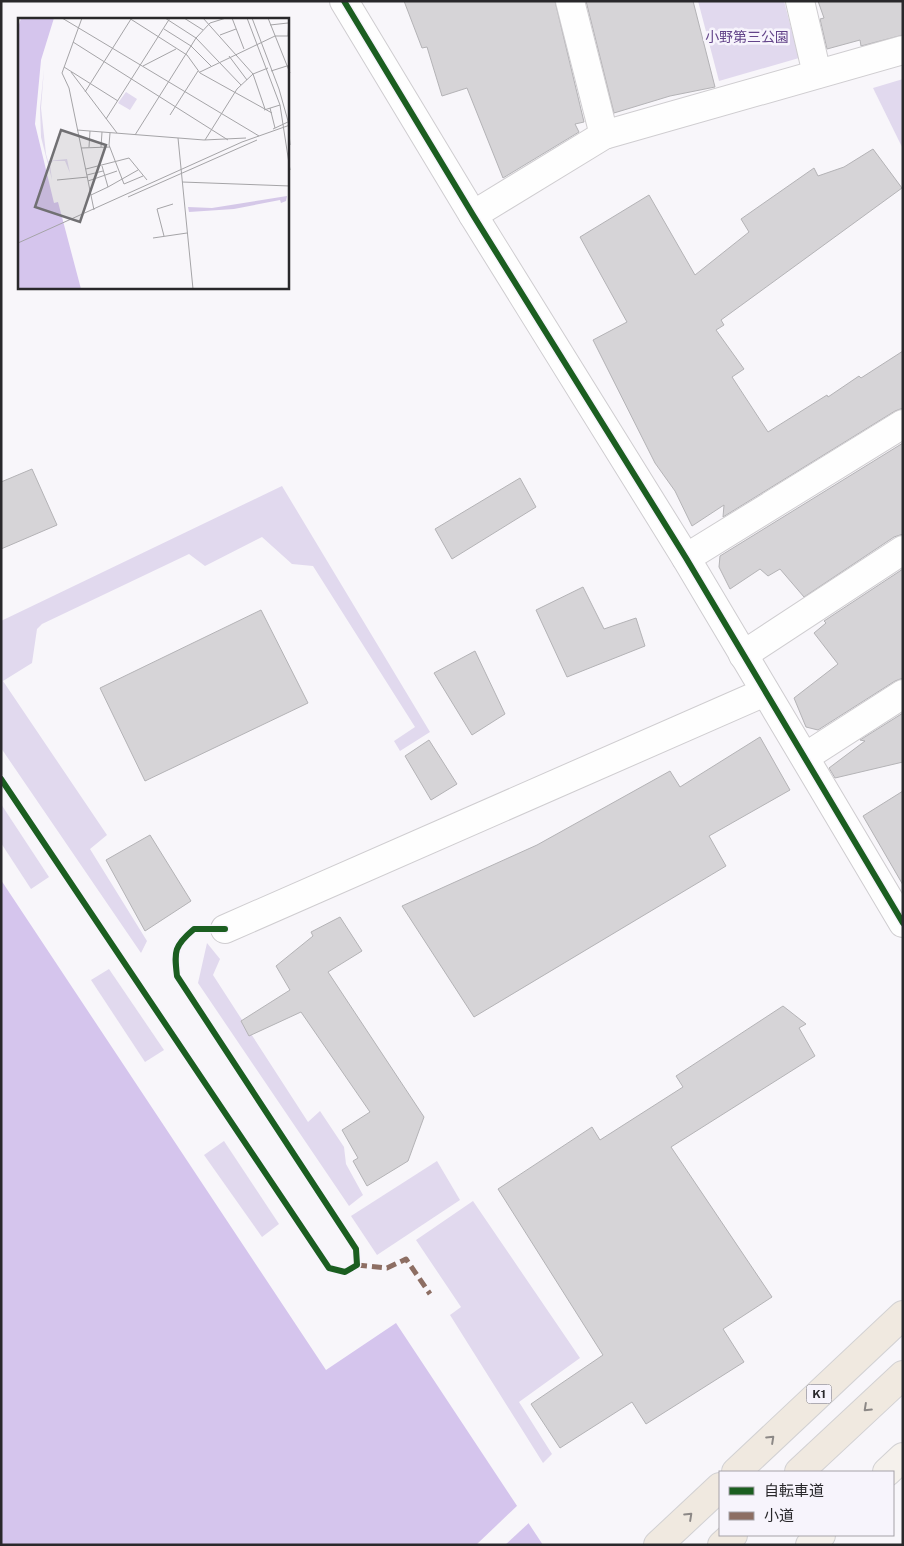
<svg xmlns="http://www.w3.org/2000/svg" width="904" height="1546" font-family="'Public Sans','Noto Sans JP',sans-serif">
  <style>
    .green { fill: #e1d9ee }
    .water { fill: #d5c5ed }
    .pier { fill: #f8f6fa }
    .building { fill: #d6d4d7; stroke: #b4b3b6 }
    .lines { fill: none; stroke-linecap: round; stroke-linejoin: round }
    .street-casing { stroke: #cfcdd0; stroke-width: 30 }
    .primary-casing { stroke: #d2d1d3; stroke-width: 30 }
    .highway-casing { stroke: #d2d1d3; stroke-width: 30 }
    .street { stroke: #fefefe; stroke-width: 28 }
    .primary { stroke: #f5f1ec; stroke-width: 28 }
    .highway { stroke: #f0e9e0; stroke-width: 28 }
    .quiet { stroke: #8d6e63; stroke-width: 5; stroke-dasharray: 10 5; stroke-linecap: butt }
    .cycleway-casing { stroke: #f7f4fc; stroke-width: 9 }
    .cycleway { stroke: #1b5e20; stroke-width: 6 }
    .oneway { stroke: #8c8886 }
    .labels { text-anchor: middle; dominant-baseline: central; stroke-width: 5; stroke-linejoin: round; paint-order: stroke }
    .shield { fill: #f7f4fc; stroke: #67656a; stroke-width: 1 }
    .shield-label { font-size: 12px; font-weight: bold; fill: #29282b }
    .park-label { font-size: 14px; fill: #634489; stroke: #f7f4fc }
    .inset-road { fill: none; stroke: #a5a4a7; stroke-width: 1 }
    .view { fill: #717073; fill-opacity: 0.15; stroke: #717073; stroke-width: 2.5 }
    .inset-edge { fill: none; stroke: #29282b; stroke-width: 2.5 }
  </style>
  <rect width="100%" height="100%" fill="#f8f6fa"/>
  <!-- green -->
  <g class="green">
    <path d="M 698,1 L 784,1 L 799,58 L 719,81 Z"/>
    <path d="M 903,79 L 903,149 L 873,88 Z"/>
    <path d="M 282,486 L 430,732 L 400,751 L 394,741 L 415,727 L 313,566 L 292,564 L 262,537 L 205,566 L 189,554 L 42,624 L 37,629 L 32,663 L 3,681 L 107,835 L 90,849 L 147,941 L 141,953 L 1,748 L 1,621 Z"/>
    <path d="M 1,804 L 49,877 L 31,889 L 1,843 Z"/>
    <path d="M 207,943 L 220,959 L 213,975 L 308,1122 L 320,1111 L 344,1147 L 346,1164 L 363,1195 L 349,1206 L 198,983 Z"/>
    <path d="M 109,969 L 164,1050 L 145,1062 L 91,980 Z"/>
    <path d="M 224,1141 L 279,1224 L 262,1237 L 204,1155 Z"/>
    <path d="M 437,1161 L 460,1200 L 377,1255 L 351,1216 Z"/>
    <path d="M 473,1201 L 580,1358 L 519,1402 L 552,1454 L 543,1463 L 450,1315 L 461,1307 L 416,1240 Z"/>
  </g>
  <!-- water -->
  <path class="water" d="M 1,880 L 326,1370 L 396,1323 L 543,1545 L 1,1545 Z"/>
  <!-- pier -->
  <path class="pier" d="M 519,1504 L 531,1521 L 505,1545 L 476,1545 Z"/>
  <!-- building -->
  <g class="building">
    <path d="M 404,1 L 555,1 L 584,122 L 575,124 L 579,132 L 503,178 L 467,88 L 442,96 L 427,47 L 422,48 Z"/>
    <path d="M 586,1 L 693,1 L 715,87 L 670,96 L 614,113 Z"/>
    <path d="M 818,1 L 903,1 L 903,35 L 861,46 L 860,40 L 827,49 L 820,19 L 824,18 Z"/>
    <path d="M 873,149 L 902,188 L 721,320 L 724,325 L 716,330 L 744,369 L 732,377 L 768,432 L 827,395 L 828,397 L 859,376 L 861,378 L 903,351 L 903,408 L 895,411 L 723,517 L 724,505 L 692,526 L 675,491 L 655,463 L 593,340 L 627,322 L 580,237 L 649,195 L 695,275 L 749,232 L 741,219 L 814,168 L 818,176 L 844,167 Z"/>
    <path d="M 903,443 L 903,534 L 894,537 L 804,597 L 780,569 L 768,576 L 760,569 L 730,589 L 719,567 L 720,556 Z"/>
    <path d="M 32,469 L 57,525 L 1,549 L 1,482 Z"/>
    <path d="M 520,478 L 536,507 L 452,559 L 435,529 Z"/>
    <path d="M 903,569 L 903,678 L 895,681 L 818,730 L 806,727 L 794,698 L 838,664 L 814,633 L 826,623 L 824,621 Z"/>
    <path d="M 583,587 L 604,629 L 636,618 L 645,646 L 567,677 L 536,610 Z"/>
    <path d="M 261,610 L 308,703 L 145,781 L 100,688 Z"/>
    <path d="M 475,651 L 505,714 L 472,735 L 434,673 Z"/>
    <path d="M 903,713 L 903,762 L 835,778 L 829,768 L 865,741 L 860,740 Z"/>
    <path d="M 760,737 L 790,790 L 709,836 L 726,866 L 474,1017 L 402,906 L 537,845 L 670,771 L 680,787 Z"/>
    <path d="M 429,740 L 457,784 L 431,800 L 405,756 Z"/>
    <path d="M 903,791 L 903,885 L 863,816 Z"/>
    <path d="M 150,835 L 191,901 L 145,931 L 106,860 Z"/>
    <path d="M 340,917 L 362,951 L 328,972 L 424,1117 L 408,1161 L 367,1186 L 353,1161 L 358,1158 L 342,1130 L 370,1112 L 301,1012 L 249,1036 L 241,1021 L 290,990 L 276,966 L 313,936 L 311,932 Z"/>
    <path d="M 783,1006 L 806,1024 L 799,1028 L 815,1056 L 671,1147 L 772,1297 L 723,1329 L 744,1362 L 646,1424 L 632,1402 L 560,1448 L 531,1404 L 603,1355 L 498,1189 L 592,1127 L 600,1140 L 683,1087 L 676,1076 Z"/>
  </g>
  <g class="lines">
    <!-- street casing -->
    <g class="street-casing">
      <g id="street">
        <path d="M 344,1 L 473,215 L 686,558 L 903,923"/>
        <path d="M 570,1 L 604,135"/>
        <path d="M 800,1 L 817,74"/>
        <path d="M 473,215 L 604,135 L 903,50"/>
        <path d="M 686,558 L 903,424"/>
        <path d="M 743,655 L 903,550"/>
        <path d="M 805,757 L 903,694"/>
        <path d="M 225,929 L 765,692"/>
      </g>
    </g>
    <!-- primary casing -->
    <g class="primary-casing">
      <g id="primary">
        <path d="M 887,1472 L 903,1457"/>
        <path d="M 810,1545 L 821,1535"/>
      </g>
    </g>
    <!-- highway casing -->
    <g class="highway-casing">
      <g id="highway">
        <path d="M 736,1472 L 903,1315"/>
        <path d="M 799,1472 L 903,1375"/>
        <path d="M 658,1545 L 720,1487"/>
        <path d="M 722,1545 L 733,1535"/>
      </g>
    </g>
    <!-- street -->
    <use href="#street" class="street"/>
    <!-- primary -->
    <use href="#primary" class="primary"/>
    <!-- highway -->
    <use href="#highway" class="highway"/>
    <!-- quiet -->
    <path class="quiet" d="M 357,1265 L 387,1268 L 406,1259 L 430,1294"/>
    <!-- cycleway casing -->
    <g class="cycleway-casing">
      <g id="cycleway">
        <path d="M 344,1 L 473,215 L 686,558 L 903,923"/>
        <path d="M 1,779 L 329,1268 L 345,1272 L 357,1265 L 356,1249 L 177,976 C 174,951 174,946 194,929 L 225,929"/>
      </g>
    </g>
    <!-- cycleway -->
    <use href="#cycleway" class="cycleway"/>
  </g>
  <!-- one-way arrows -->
  <defs><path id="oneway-chevron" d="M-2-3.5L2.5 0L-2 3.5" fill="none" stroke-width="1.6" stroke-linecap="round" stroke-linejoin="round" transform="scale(1.25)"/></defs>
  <g class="oneway">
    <use href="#oneway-chevron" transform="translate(867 1408) rotate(137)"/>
    <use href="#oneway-chevron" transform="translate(771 1439) rotate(-43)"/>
    <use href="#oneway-chevron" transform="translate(689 1516) rotate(-43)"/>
  </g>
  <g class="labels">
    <!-- shield labels -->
    <rect class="shield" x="806.5" y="1384.5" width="25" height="19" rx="4"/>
    <g class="shield-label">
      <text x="819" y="1394">K1</text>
    </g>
    <!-- park labels -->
    <g class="park-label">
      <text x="747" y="37">小野第三公園</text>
    </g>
  </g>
  <!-- overview -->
  <g transform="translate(18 18)">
    <rect width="271" height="271" fill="#f8f6fa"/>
    <path d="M 26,51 L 23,90 L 28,136 L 30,143 L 49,141 L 52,155 L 47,143 L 35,143 L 32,146 L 34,162 L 23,119 L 22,90 ZM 108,74 L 119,81 L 112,92 L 100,85 Z" fill="#e1d9ee"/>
    <path d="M 269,178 L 268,183 L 263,185 L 262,182 L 216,191 L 171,194 L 170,189 L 194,190 Z" fill="#d5c8e8"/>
    <path d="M 3,0 L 36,0 L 23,42 L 17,106 L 36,185 L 40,184 L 63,271 L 0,271 L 0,10 Z" fill="#d5c5ed"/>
    <path class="inset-road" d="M 44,0 L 241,118M 64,0 L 44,55 L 51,70 L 76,192M 111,0 L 169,37 L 182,55 L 254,95M 147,0 L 178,20 L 223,67M 166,0 L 185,12M 185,0 L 235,56 L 247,91M 214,0 L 226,31M 229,0 L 262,87 L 272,152M 234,0 L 261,71 L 270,103 L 272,127M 250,0 L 272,55M 252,7 L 270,5M 146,11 L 173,28 L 193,48M 202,17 L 218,11M 270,18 L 271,0M 55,24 L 210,122M 211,38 L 229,62M 125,48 L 158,31M 46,49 L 100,83M 253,53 L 272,47M 53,54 L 99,115M 182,54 L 257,18 L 272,18M 67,74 L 113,1M 252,90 L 257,110M 246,92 L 262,87M 152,97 L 180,53M 88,101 L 152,0M 255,111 L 272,103M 59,112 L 186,122 L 228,120M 92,115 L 91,127 L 106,166 L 125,158M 117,117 L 178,20 L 192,5 L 208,0M 160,120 L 175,271M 187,122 L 219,71 L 235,56 L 250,50M 71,129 L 72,113M 83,129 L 84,114M 63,130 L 92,129M 68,151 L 111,140 L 129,162M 69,157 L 85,153M 39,162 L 70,159M 70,163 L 99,153M 164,164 L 272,168M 90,169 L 120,152M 73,177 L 90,169 L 84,148M 110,179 L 239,122M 146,218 L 139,191 L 155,186M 135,220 L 169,215M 0,225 L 224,124 L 272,107"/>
    <path class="view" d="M 43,112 L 88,127 L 62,204 L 17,189 Z"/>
    <rect width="271" height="271" class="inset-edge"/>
  </g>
  <!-- border -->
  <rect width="904" height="1546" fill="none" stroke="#29282b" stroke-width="5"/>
  <!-- legend -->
  <rect x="719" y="1471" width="175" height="65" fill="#f7f4fc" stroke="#a5a2a8"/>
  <rect x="729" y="1487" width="25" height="8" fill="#1b5e20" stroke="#a5a2a8"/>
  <text x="764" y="1496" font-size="15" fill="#29282b">自転車道</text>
  <rect x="729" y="1512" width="25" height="8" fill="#8d6e63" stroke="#a5a2a8"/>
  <text x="764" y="1521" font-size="15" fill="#29282b">小道</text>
</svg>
